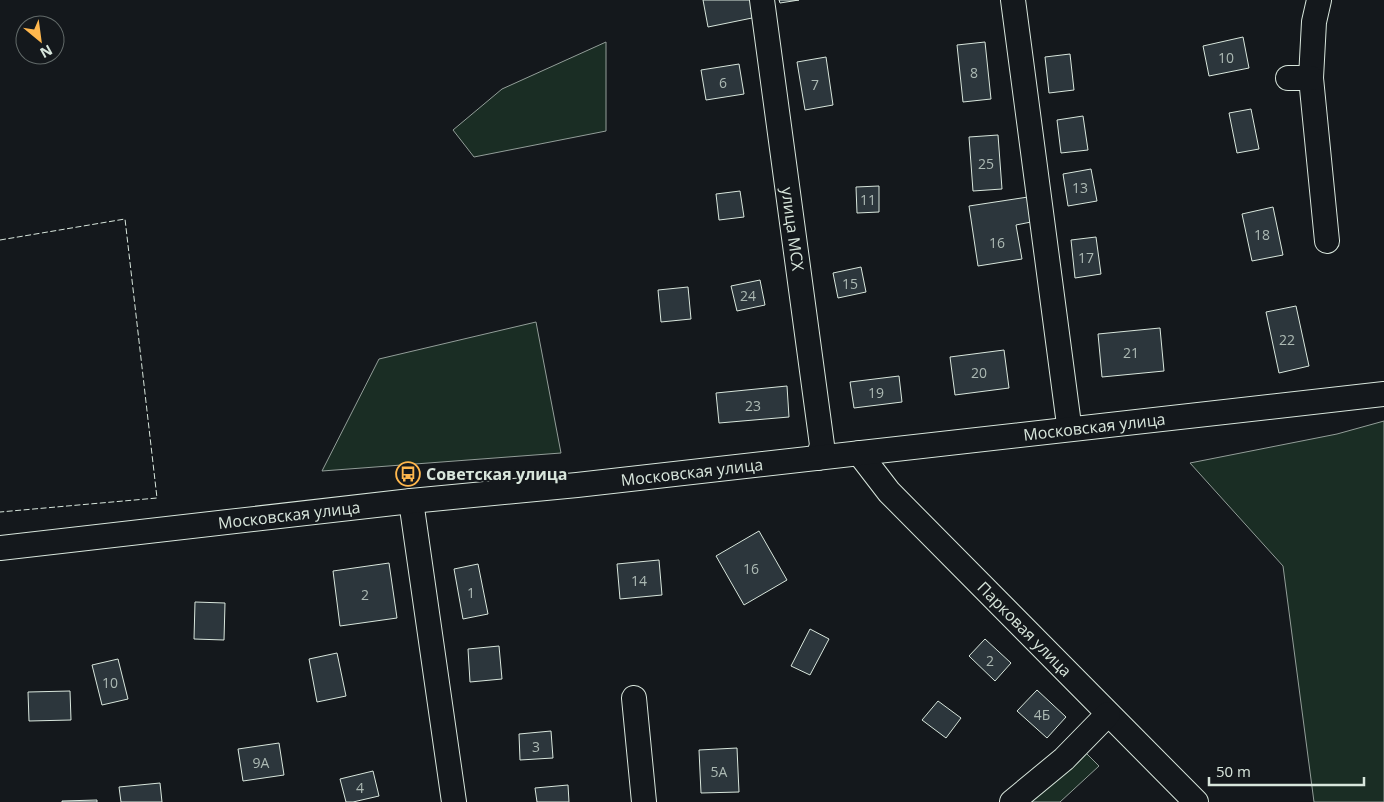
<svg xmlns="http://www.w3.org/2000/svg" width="1384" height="802" font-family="'Open Sans',sans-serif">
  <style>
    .green { fill: #1a2d24; stroke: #939e99 }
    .building { fill: #2c363c; stroke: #d8e6dc }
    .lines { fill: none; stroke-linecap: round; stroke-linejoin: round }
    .minor-casing { stroke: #d8e6dc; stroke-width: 26 }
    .minor { stroke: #14181c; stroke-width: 24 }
    .fence { stroke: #d8e6dc; stroke-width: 1; stroke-dasharray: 6 2.5; stroke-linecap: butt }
    .labels { text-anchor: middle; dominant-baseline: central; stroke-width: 4; stroke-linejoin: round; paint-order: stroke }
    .number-label { font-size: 14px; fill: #adbab4 }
    .street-label { font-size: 16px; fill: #d8e6dc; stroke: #14181c }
    .poi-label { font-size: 16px; font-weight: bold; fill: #d8e6dc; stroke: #14181c; text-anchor: start }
  </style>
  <rect width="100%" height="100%" fill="#14181c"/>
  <!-- green -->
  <g class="green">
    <path d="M 606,42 L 606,131 L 474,157 L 453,130 L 502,89 Z"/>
    <path d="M 536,322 L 561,453 L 322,471 L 379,359 Z"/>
    <path d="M 1384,421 L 1384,802 L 1314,802 L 1283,566 L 1190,463 L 1337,434 Z"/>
    <path d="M 1085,752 L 1099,766 L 1060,802 L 1029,802 Z"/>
  </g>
  <!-- building -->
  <g class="building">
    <path d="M 703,0 L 754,0 L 757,17 L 708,27 Z"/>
    <path d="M 779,0 L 799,0 L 780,3 Z"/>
    <path d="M 1243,37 L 1249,68 L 1209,76 L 1203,46 Z"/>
    <path d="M 985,42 L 991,99 L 963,102 L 957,45 Z"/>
    <path d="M 1070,54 L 1074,90 L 1049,93 L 1045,57 Z"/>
    <path d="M 826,57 L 833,105 L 805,110 L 797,62 Z"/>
    <path d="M 739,64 L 744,94 L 706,100 L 701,70 Z"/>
    <path d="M 1251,109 L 1259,149 L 1237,153 L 1229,113 Z"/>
    <path d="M 1083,116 L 1088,150 L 1061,153 L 1057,120 Z"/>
    <path d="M 998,135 L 1002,189 L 973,191 L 969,137 Z"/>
    <path d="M 1091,169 L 1097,201 L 1068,206 L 1063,174 Z"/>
    <path d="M 879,186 L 879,212 L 857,213 L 856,187 Z"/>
    <path d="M 740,191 L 744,217 L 719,220 L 716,194 Z"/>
    <path d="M 1028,197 L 1031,222 L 1016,225 L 1022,259 L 978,266 L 969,206 Z"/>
    <path d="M 1273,207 L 1283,255 L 1252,261 L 1242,214 Z"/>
    <path d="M 1096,237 L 1101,274 L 1075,278 L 1071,240 Z"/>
    <path d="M 861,267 L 866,292 L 838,298 L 833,273 Z"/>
    <path d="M 760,280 L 765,305 L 737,311 L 731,286 Z"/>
    <path d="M 688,287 L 691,319 L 661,322 L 658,290 Z"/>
    <path d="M 1296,306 L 1309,366 L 1279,373 L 1266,312 Z"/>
    <path d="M 1160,328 L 1164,371 L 1102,377 L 1098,334 Z"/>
    <path d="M 1004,350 L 1009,388 L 955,395 L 950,357 Z"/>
    <path d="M 899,376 L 902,402 L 854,408 L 850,382 Z"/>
    <path d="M 787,386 L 789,417 L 719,423 L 716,393 Z"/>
    <path d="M 759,531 L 787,580 L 744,605 L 716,556 Z"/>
    <path d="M 659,560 L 662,595 L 620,599 L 617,564 Z"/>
    <path d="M 389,563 L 397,618 L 340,626 L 333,571 Z"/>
    <path d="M 478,564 L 488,614 L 463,619 L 454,569 Z"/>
    <path d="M 195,602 L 225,603 L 224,640 L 194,639 Z"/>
    <path d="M 810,629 L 829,639 L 810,675 L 791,666 Z"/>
    <path d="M 985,639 L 1011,663 L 995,681 L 969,656 Z"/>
    <path d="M 499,646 L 502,679 L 470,682 L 468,649 Z"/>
    <path d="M 337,653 L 346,696 L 317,702 L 309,659 Z"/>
    <path d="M 118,659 L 128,699 L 102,705 L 92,665 Z"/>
    <path d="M 1037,690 L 1066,717 L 1047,738 L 1017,711 Z"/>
    <path d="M 70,691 L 71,720 L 29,721 L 28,692 Z"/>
    <path d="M 938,701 L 961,718 L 946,738 L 922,720 Z"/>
    <path d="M 551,731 L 553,758 L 520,760 L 519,734 Z"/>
    <path d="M 279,743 L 284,775 L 243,781 L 238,749 Z"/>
    <path d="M 737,748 L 739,792 L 701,793 L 699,750 Z"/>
    <path d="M 373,771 L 379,796 L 353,802 L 346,802 L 340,779 Z"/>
    <path d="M 160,783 L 162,802 L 121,802 L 119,787 Z"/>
    <path d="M 568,785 L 569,802 L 537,802 L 535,788 Z"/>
    <path d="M 97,800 L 97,802 L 62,802 L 62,801 Z"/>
  </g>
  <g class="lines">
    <!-- minor casing -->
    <g class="minor-casing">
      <g id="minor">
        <path id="s1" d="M 762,0 L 822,445 L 818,458"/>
        <path d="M 1013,0 L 1068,417 L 1069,429"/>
        <path d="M 1319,0 L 1314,22 L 1311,78 L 1327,241"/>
        <path d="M 1288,78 L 1311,78"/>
        <path id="s2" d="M 859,453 L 889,492 L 1196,802"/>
        <path d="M 411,501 L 454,802"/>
        <path id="s3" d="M 0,548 L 411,501 L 577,485 L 1384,394"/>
        <path d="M 634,698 L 644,802"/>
        <path d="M 1012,802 L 1064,759 L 1108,714"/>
      </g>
    </g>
    <!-- minor -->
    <use href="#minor" class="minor"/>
    <!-- fence -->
    <path class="fence" d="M 0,240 L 125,219 L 157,498 L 0,512"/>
  </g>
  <!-- icons -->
  <defs>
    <g id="bus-ring" transform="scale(1.25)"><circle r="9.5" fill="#14181c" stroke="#ffb74d" stroke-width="1.5"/><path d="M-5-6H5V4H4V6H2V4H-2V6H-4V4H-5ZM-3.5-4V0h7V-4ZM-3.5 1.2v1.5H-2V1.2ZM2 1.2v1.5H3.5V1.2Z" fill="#ffb74d"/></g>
  </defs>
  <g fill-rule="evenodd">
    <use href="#bus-ring" x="408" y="474"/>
  </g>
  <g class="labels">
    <!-- number labels -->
    <g class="number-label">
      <text x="1226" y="57">10</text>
      <text x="974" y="72">8</text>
      <text x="723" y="82">6</text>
      <text x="815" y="84">7</text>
      <text x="986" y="163">25</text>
      <text x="1080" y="187">13</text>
      <text x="868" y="199">11</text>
      <text x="1262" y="234">18</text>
      <text x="997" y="242">16</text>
      <text x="1086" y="257">17</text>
      <text x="850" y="283">15</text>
      <text x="748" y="295">24</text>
      <text x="1287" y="339">22</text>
      <text x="1131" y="352">21</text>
      <text x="979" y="372">20</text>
      <text x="876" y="392">19</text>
      <text x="753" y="405">23</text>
      <text x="751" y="568">16</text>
      <text x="639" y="580">14</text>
      <text x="471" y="592">1</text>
      <text x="365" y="594">2</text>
      <text x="990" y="660">2</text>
      <text x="110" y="682">10</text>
      <text x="1042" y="714">4Б</text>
      <text x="536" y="746">3</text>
      <text x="261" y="762">9А</text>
      <text x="719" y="771">5А</text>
      <text x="360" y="787">4</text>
    </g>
    <!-- street labels -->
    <g class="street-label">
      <text stroke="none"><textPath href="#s1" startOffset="231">улица МСХ</textPath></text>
      <text stroke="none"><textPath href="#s3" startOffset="1101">Московская улица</textPath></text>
      <text stroke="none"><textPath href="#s3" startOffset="696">Московская улица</textPath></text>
      <text stroke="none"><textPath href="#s3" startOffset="291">Московская улица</textPath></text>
      <text stroke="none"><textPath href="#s2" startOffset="242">Парковая улица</textPath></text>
    </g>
    <!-- poi labels -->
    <g class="poi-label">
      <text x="426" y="474">Советская улица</text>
    </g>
  </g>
  <!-- north arrow -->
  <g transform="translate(40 40) rotate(151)"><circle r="24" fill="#14181c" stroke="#626a69"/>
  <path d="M0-4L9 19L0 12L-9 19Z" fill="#ffb74d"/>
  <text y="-8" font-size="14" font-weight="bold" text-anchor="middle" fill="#d8e6dc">N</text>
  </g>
  <!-- scale -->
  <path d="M1209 777v8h155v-8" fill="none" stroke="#d8e6dc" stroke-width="2.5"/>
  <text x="1216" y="777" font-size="15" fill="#d8e6dc" stroke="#14181c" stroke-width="4" paint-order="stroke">50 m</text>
</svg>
